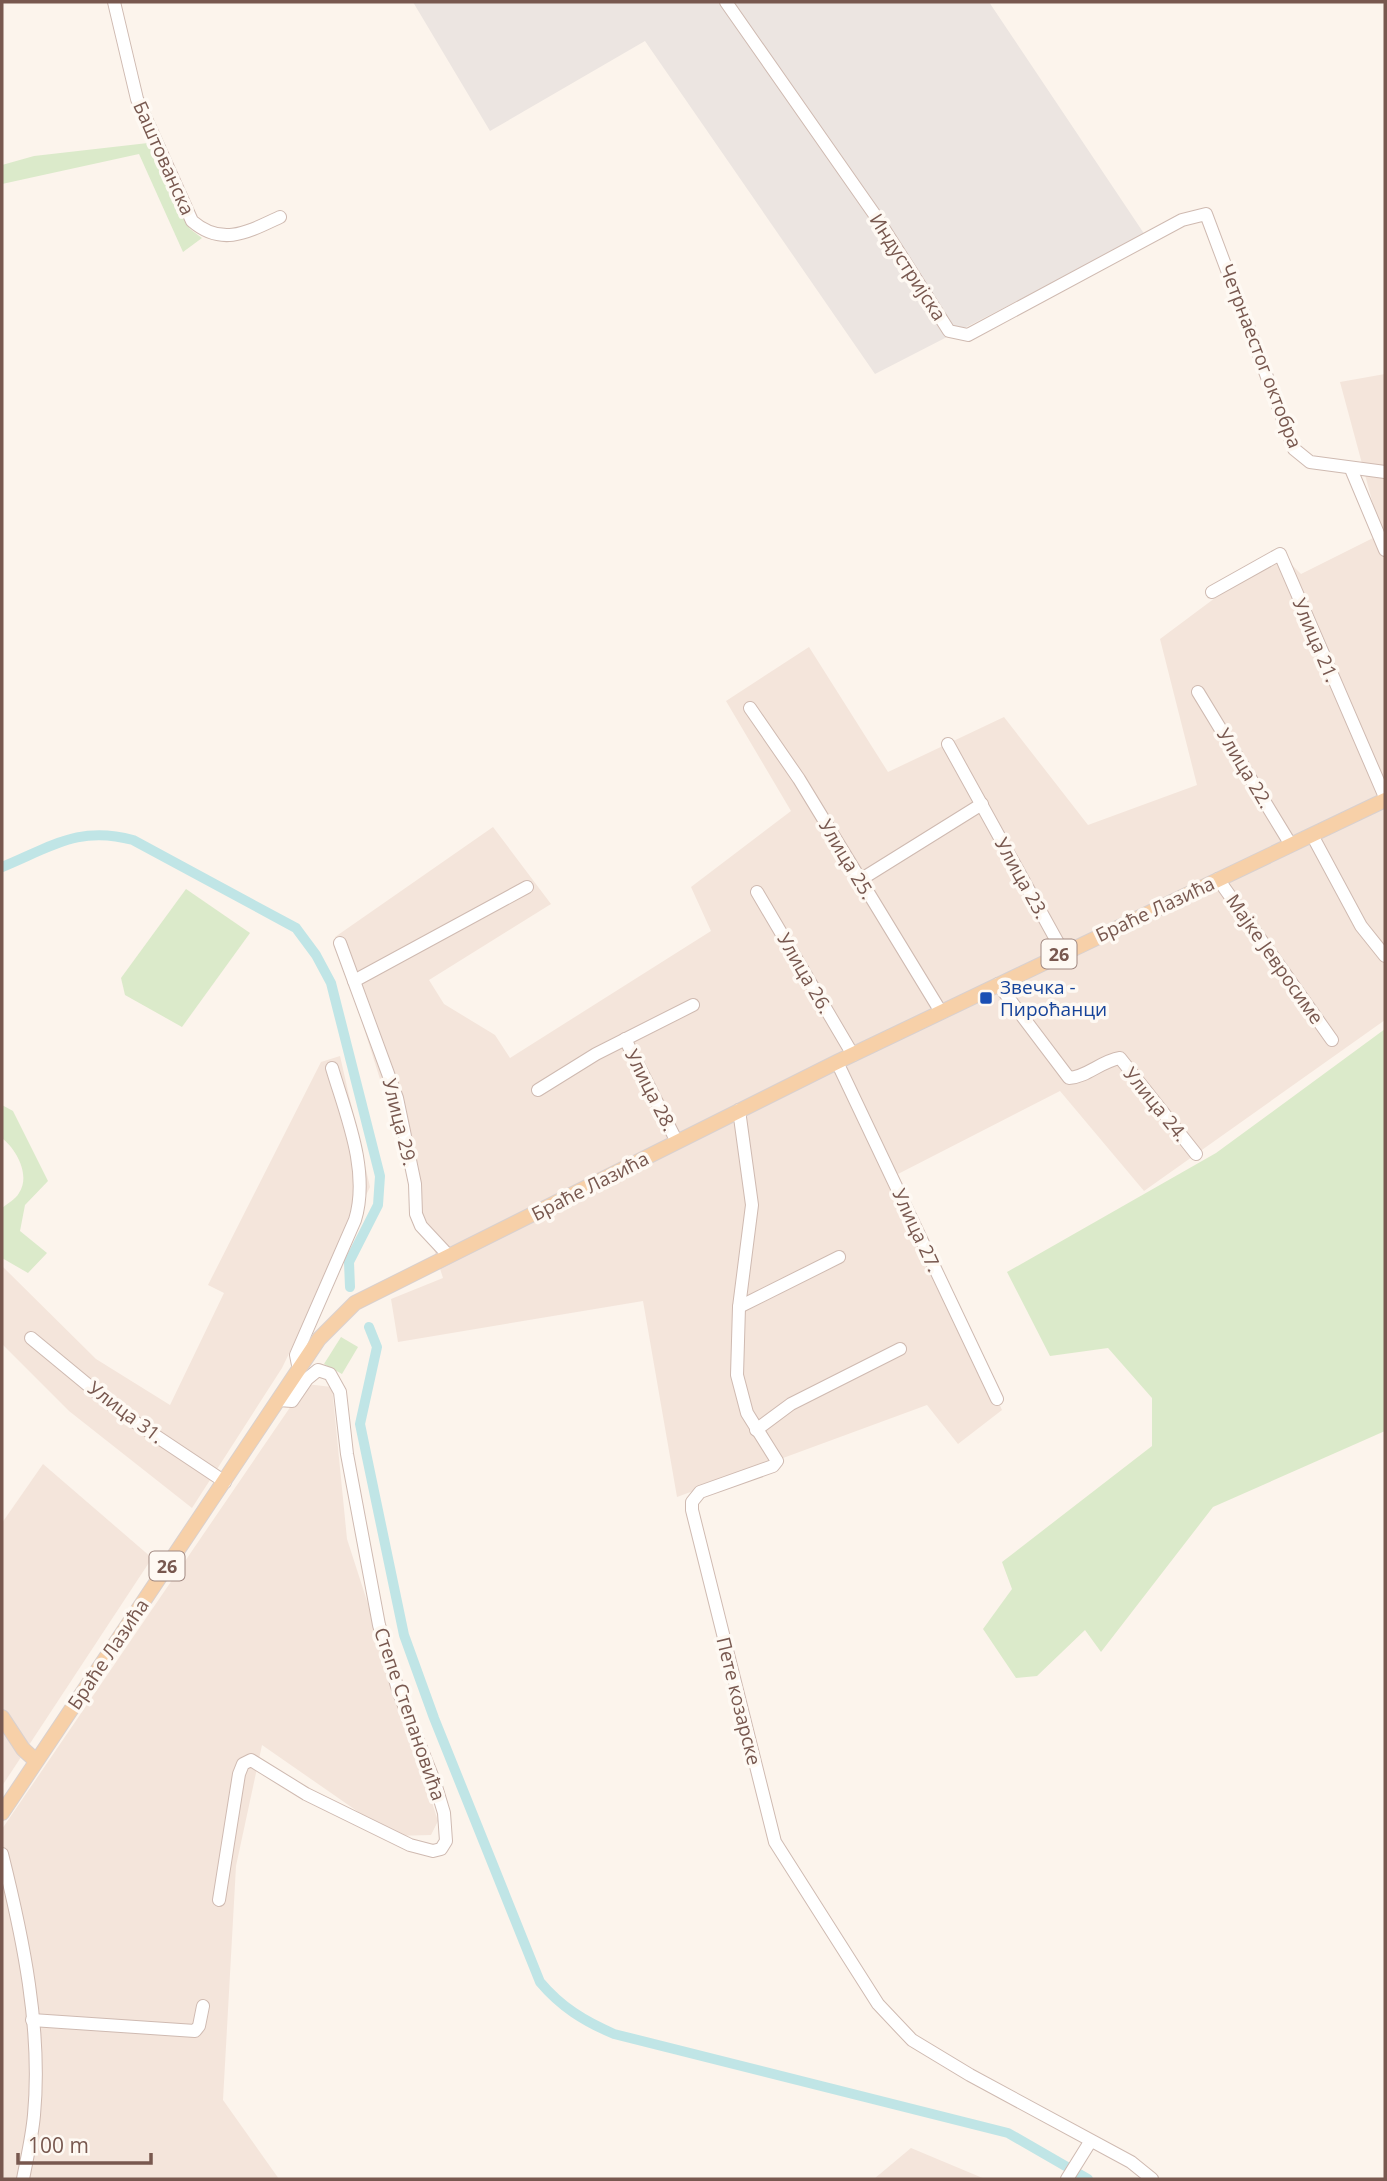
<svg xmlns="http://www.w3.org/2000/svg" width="1387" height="2181" font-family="'Open Sans',sans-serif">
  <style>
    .residential { fill: #f4e5db }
    .industrial { fill: #ece5e1 }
    .green { fill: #dbeaca }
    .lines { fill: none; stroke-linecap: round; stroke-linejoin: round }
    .canal { stroke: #c0e5e6; stroke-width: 10 }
    .minor-casing { stroke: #cfbab1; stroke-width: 14 }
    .major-casing { stroke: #d9d0ce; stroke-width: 16 }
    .minor { stroke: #fff; stroke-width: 12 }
    .major { stroke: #f7d0a8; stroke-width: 14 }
    .transit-dot { fill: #1a4fb4; stroke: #fef9f3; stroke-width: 2.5 }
    .labels { text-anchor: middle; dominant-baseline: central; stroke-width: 7; stroke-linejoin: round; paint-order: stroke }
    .shield { fill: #fef9f3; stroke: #a08880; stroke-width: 2 }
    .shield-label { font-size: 18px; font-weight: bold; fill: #78584f }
    .street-label { font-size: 19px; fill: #78584f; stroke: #fef9f3 }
    .transit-label { font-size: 19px; fill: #164399; stroke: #fef9f3; text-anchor: start }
  </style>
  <rect width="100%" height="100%" fill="#fcf4ec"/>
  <!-- residential -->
  <g class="residential">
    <path d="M 1385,374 L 1385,1020 L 1144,1191 L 1060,1091 L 898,1174 L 1002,1410 L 958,1444 L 927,1405 L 677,1497 L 643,1301 L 398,1342 L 391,1299 L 443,1278 L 335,937 L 493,827 L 551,904 L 429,980 L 444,1004 L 495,1035 L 510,1058 L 711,931 L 691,887 L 791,811 L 726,701 L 809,647 L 888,772 L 1004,717 L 1088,825 L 1197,785 L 1160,639 L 1278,551 L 1301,574 L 1381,534 L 1340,382 Z"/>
    <path d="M 340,1056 L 370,1187 L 282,1368 L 192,1508 L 69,1411 L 2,1344 L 2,1266 L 96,1359 L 170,1405 L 224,1293 L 208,1285 L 321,1062 Z"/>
    <path d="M 306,1384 L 332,1387 L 347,1539 L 438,1821 L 431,1835 L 393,1836 L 262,1745 L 236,1866 L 223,2100 L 279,2179 L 2,2179 L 2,1829 Z"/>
    <path d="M 43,1464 L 152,1558 L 2,1786 L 2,1523 Z"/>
    <path d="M 911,2148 L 985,2179 L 874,2179 Z"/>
  </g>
  <!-- industrial -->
  <path class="industrial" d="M 413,2 L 989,2 L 1145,235 L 875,374 L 645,41 L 490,131 Z"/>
  <!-- green -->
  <g class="green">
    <path d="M 148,143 L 190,229 L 202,238 L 183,252 L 139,154 L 2,184 L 2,165 L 34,156 Z"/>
    <path d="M 186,889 L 250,933 L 182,1027 L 125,995 L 121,978 Z"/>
    <path d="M 1385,1029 L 1385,1431 L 1213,1507 L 1101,1652 L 1085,1630 L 1037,1676 L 1016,1678 L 983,1629 L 1012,1589 L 1002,1562 L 1152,1446 L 1152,1398 L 1108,1348 L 1050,1356 L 1007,1272 L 1216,1153 Z"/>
    <path d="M 2,1105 L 13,1111 L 48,1181 L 25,1205 L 20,1231 L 47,1253 L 28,1273 L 2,1258 L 2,1208 C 7,1204 16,1199 19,1193 C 31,1175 16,1149 2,1138 Z"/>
    <path d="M 341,1337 L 358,1347 L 342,1374 L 324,1364 Z"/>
  </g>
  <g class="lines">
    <!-- canal -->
    <g class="canal">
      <path d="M 2,867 C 51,847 79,825 133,840 L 296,928 L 316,955 L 331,983 L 380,1176 L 378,1205 L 349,1262 L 350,1287"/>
      <path d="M 369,1327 L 377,1347 L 360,1424 L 404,1635 L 434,1718 L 540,1982 C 561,2007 584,2021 614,2034 L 1008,2133 L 1088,2179"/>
    </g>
    <!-- minor casing -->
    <g class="minor-casing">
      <g id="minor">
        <path d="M 114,2 L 137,99 L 192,221 C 222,247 248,232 280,217"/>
        <path d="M 726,2 L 877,218 L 949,331 L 968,335 L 1182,220 L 1206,214 L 1294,449 L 1310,462 L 1385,472"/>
        <path d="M 1351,469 L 1385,550"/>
        <path d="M 1212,592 L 1280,554 L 1385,797"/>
        <path d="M 1198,692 L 1291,845"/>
        <path d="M 750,708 L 799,779 L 941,1012"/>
        <path d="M 948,744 L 1063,952"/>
        <path d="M 1312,835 L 1361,926 L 1385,956"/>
        <path d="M 1218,879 L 1332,1040"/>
        <path d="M 860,880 L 982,804"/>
        <path d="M 757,892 L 853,1055"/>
        <path d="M 340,943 L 397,1098 L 415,1184 L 416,1214 L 421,1226 L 449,1256"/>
        <path d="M 354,981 L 527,887"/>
        <path d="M 998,984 L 1069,1078 C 1087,1077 1101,1061 1120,1058 L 1196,1154"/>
        <path d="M 625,1039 L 677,1142"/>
        <path d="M 837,1062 L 997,1399"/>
        <path d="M 538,1090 L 596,1054 L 693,1005"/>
        <path d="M 739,1110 L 752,1205 L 739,1307 L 737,1375 L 747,1413 L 777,1461 L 773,1466 L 700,1492 L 692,1502 L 692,1510 L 775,1842 L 878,2004 L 912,2040 L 970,2075 L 1131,2162 L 1152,2179"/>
        <path d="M 739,1307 L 839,1257"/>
        <path d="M 31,1338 L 123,1414 L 225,1482"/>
        <path d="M 299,1370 L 296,1355 L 355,1220 C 370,1171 346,1115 332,1068"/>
        <path d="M 756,1430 L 791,1404 L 900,1349"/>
        <path d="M 2,1854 C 23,1938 42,2029 34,2115 C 32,2137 27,2158 23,2179"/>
        <path d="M 219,1900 L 239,1774 L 243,1764 L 251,1760 L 306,1794 L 410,1845 L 433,1851 L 441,1849 L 446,1841 L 444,1813 L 435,1783 L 399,1693 L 379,1625 L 347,1454 L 340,1392 L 330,1374 L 318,1370 L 307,1379 L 292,1401 L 279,1400"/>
        <path d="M 32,2020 L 195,2031 L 199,2026 L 203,2006"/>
        <path d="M 1067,2179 L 1090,2142"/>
      </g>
    </g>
    <!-- major casing -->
    <g class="major-casing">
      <g id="major">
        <path d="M 2,1717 L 23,1749 L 36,1761"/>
        <path d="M 2,1813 L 319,1339 L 355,1303 L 837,1062 L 1385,800"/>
      </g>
    </g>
    <!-- minor -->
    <use href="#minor" class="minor"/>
    <!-- major -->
    <use href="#major" class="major"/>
  </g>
  <!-- markers -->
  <rect class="transit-dot" x="979" y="991" width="14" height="14" rx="3.5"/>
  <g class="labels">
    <!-- shield labels -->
    <g class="shield">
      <rect x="1041.5" y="939.5" width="35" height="29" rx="5"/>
      <rect x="149.5" y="1551.5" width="35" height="29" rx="5"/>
    </g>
    <g class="shield-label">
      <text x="1059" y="954">26</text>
      <text x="167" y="1566">26</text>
    </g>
    <!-- street labels -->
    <g class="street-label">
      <text transform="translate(164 158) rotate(66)">Баштованска</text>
      <text transform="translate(908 267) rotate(57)">Индустријска</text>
      <text transform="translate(1261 356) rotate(69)">Четрнаестог октобра</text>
      <text transform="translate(1316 640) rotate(67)">Улица 21.</text>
      <text transform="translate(1245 768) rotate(59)">Улица 22.</text>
      <text transform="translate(847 859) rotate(59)">Улица 25.</text>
      <text transform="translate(1022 878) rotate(61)">Улица 23.</text>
      <text transform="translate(1155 909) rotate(-25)">Браће Лазића</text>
      <text transform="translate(1275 959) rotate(55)">Мајке Јевросиме</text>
      <text transform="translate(805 973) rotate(60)">Улица 26.</text>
      <text transform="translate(651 1090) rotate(63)">Улица 28.</text>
      <text transform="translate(1156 1104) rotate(51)">Улица 24.</text>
      <text transform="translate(400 1122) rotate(76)">Улица 29.</text>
      <text transform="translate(590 1186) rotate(-27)">Браће Лазића</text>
      <text transform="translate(917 1230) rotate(65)">Улица 27.</text>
      <text transform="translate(126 1412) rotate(37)">Улица 31.</text>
      <text transform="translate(108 1654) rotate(-56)">Браће Лазића</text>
      <text transform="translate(739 1701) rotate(76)">Пете козарске</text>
      <text transform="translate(410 1714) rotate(71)">Степе Степановића</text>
    </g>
    <!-- transit labels -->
    <g class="transit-label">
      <text x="1000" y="987">Звечка -<tspan x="1000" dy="22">Пироћанци</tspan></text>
    </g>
  </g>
  <!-- border -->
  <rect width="1387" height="2181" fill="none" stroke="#78584f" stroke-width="7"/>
  <!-- scale -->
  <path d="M18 2153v10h133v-10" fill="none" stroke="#78584f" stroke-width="3.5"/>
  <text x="28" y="2153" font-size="21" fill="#78584f" stroke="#fef9f3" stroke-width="5" paint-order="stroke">100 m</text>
</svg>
